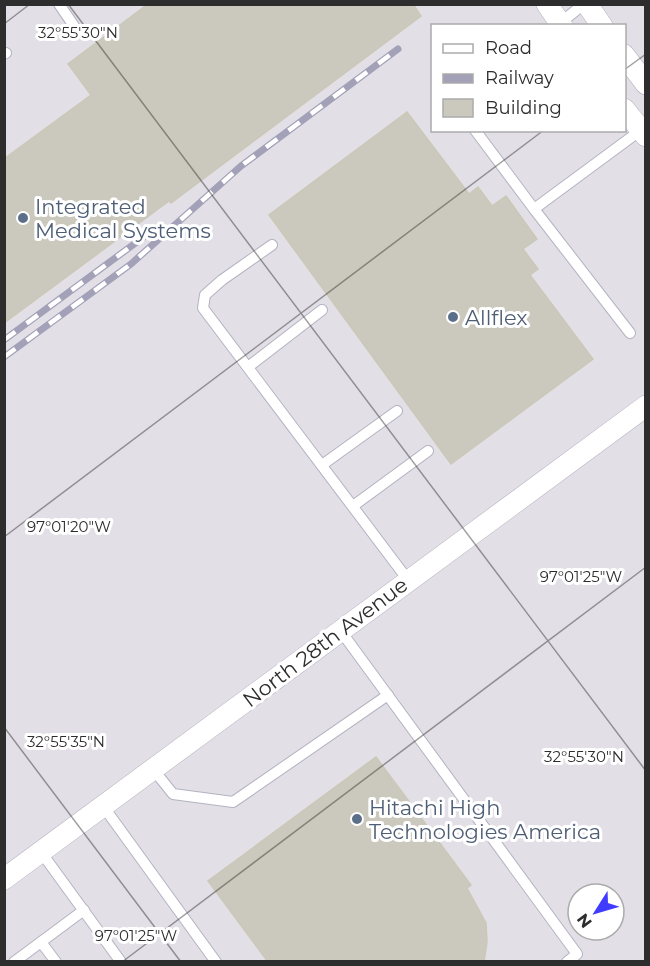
<svg xmlns="http://www.w3.org/2000/svg" width="650" height="966" font-family="Montserrat,sans-serif">
  <style>
    .industrial { fill: #e3dfe7; fill-rule: evenodd }
    .building { fill: #cbc9bd; stroke: #cbc8b8; stroke-width: 1.5 }
    .lines { fill: none; stroke-linecap: round; stroke-linejoin: round }
    .service-casing { stroke: #b3b3c1; stroke-width: 12 }
    .minor-casing { stroke: #b3b3c1; stroke-width: 22 }
    .service { stroke: #fff; stroke-width: 10 }
    .minor { stroke: #fff; stroke-width: 21 }
    .rail-casing { stroke: #a2a1b8; stroke-width: 7 }
    .rail { stroke: #fff; stroke-width: 4.5; stroke-dasharray: 14; stroke-linecap: butt }
    .ticks { fill: none; stroke: #2d2d2d; stroke-width: 1.5; stroke-opacity: 0.45 }
    .service-dot { fill: #5c6f8a; stroke: #fff; stroke-width: 2 }
    .labels { text-anchor: middle; dominant-baseline: central; stroke-width: 6; stroke-linejoin: round; paint-order: stroke }
    .service-label { font-size: 21px; fill: #4e5e75; stroke: #fff; text-anchor: start }
    .street-label { font-size: 21px; fill: #2d2d2d; stroke: #fff }
    .ticks-label { font-size: 15px; text-anchor: middle; fill: #2d2d2d; stroke: #fff; stroke-width: 6; stroke-linejoin: round; paint-order: stroke }
  </style>
  <rect width="100%" height="100%" fill="#efebdf"/>
  <!-- industrial -->
  <path class="industrial" d="M 5,5 L 645,5 L 645,961 L 5,961 ZM 432,26 L 624,26 L 624,130 L 432,130 ZM 578,894 L 614,894 L 614,930 L 578,930 Z"/>
  <!-- building -->
  <g class="building">
    <path d="M 148,4 L 413,4 L 421,16 L 171,203 L 169,201 L 4,323 L 4,159 L 91,95 L 68,64 Z"/>
    <path d="M 407,112 L 469,194 L 478,187 L 492,206 L 506,196 L 537,239 L 523,249 L 538,269 L 530,275 L 593,359 L 451,464 L 269,215 Z"/>
    <path d="M 376,757 L 471,885 L 467,888 L 486,923 L 487,942 L 484,962 L 268,962 L 208,881 Z"/>
  </g>
  <g class="lines">
    <!-- service casing -->
    <g class="service-casing">
      <g id="service">
        <path d="M 59,4 L 74,26"/>
        <path d="M 560,23 L 584,4"/>
        <path d="M 4,54 L 6,53"/>
        <path d="M 475,130 L 534,209 L 641,130"/>
        <path d="M 534,209 L 630,333"/>
        <path d="M 272,245 L 222,280 L 205,295 L 203,308 L 408,580"/>
        <path d="M 248,367 L 322,310"/>
        <path d="M 322,465 L 397,411"/>
        <path d="M 353,506 L 428,451"/>
        <path d="M 340,630 L 577,954 L 567,962"/>
        <path d="M 153,769 L 173,794 L 233,802 L 388,695"/>
        <path d="M 103,806 L 216,962"/>
        <path d="M 41,852 L 121,962"/>
        <path d="M 41,942 L 56,962"/>
        <path d="M 14,962 L 84,910"/>
      </g>
    </g>
    <!-- minor casing -->
    <g class="minor-casing">
      <g id="minor">
        <path d="M 547,4 L 562,26"/>
        <path d="M 587,4 L 602,26"/>
        <path d="M 624,55 L 646,84"/>
        <path d="M 624,109 L 646,136"/>
        <path d="M 4,879 L 646,406"/>
      </g>
    </g>
    <!-- service -->
    <use href="#service" class="service"/>
    <!-- minor -->
    <use href="#minor" class="minor"/>
    <!-- rail casing -->
    <g class="rail-casing">
      <g id="rail">
        <path d="M 4,340 L 145,236"/>
        <path d="M 4,357 L 131,264 L 241,166 L 398,49"/>
      </g>
    </g>
    <!-- rail -->
    <use href="#rail" class="rail"/>
  </g>
  <!-- ticks -->
  <path class="ticks" d="M 68,4 L 646,771M 4,24 L 30,4M 624,70 L 646,54M 4,537 L 544,130M 4,727 L 181,962M 122,962 L 646,567"/>
  <!-- markers -->
  <g class="service-dot">
    <circle cx="23" cy="218" r="6"/>
    <circle cx="453" cy="317" r="6"/>
    <circle cx="357" cy="819" r="6"/>
  </g>
  <g class="labels">
    <!-- service labels -->
    <g class="service-label">
      <text x="35" y="206">Integrated<tspan x="35" dy="24">Medical Systems</tspan></text>
      <text x="465" y="317">Allflex</text>
      <text x="369" y="807">Hitachi High<tspan x="369" dy="24">Technologies America</tspan></text>
    </g>
    <!-- street labels -->
    <g class="street-label">
      <text transform="translate(325 642) rotate(-37)">North 28th Avenue</text>
    </g>
  </g>
  <g class="ticks-label">
    <text x="78" y="38">32°55'30"N</text>
    <text x="69" y="532">97°01'20"W</text>
    <text x="581" y="582">97°01'25"W</text>
    <text x="66" y="747">32°55'35"N</text>
    <text x="584" y="762">32°55'30"N</text>
    <text x="136" y="941">97°01'25"W</text>
  </g>
  <!-- border -->
  <rect width="650" height="966" fill="none" stroke="#2d2d2d" stroke-width="12"/>
  <!-- legend -->
  <rect x="431" y="24" width="195" height="108" fill="#ffffff" stroke="#ababab" stroke-width="1.5"/>
  <rect x="443" y="44" width="30" height="9" fill="#ffffff" stroke="#ababab" stroke-width="1.5"/>
  <text x="485" y="54" font-size="18" fill="#2d2d2d">Road</text>
  <rect x="443" y="74" width="30" height="9" fill="#a2a1b8" stroke="#ababab" stroke-width="1.5"/>
  <text x="485" y="84" font-size="18" fill="#2d2d2d">Railway</text>
  <rect x="443" y="99" width="30" height="18" fill="#cbc9bd" stroke="#ababab" stroke-width="1.5"/>
  <text x="485" y="114" font-size="18" fill="#2d2d2d">Building</text>
  <!-- north arrow -->
  <g transform="translate(596 912) rotate(233)"><circle r="28" fill="#ffffff" stroke="#ababab" stroke-width="1.5"/>
  <path d="M0-4.5L10 22L0 15L-10 22Z" fill="#403cff"/>
  <text y="-9" font-size="16" font-weight="bold" text-anchor="middle" fill="#2d2d2d">N</text>
  </g>
</svg>
